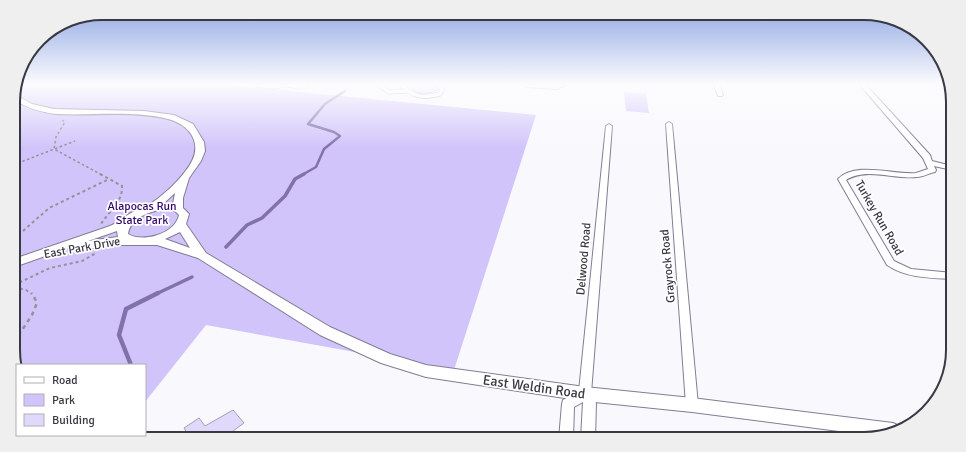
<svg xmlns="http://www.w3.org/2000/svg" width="966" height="452" font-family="Signika,sans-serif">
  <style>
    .green { fill: #d1c4fb }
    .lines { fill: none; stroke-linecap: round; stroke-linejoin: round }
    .stream-far2 { stroke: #8171ac; stroke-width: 2.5 }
    .stream-far1 { stroke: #8171ac; stroke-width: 3.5 }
    .stream { stroke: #8171ac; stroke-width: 4.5 }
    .building { fill: #e1d9fc; stroke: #a49fb7 }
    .service-casing { stroke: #827d93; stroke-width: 5 }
    .minor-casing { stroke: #827d93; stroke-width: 2 }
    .tertiary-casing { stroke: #827d93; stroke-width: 2 }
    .path-far2 { stroke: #939299; stroke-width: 1.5; stroke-dasharray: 2.5 2.5; stroke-linecap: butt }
    .path-far1 { stroke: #939299; stroke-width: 2; stroke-dasharray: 3 3; stroke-linecap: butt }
    .path { stroke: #939299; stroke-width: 2.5; stroke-dasharray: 4 4; stroke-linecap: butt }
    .service { stroke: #fff; stroke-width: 3.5 }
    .minor { fill: #fff; fill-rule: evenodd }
    .tertiary { fill: #fff; fill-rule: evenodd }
    .labels { text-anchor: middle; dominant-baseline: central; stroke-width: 3.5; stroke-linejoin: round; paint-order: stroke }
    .park-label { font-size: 12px; fill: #350a6b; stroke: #fff }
    .street-label { font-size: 12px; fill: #3a3842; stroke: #fff }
    .near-street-label { font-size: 14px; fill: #3a3842; stroke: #fff }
    .rim { fill: none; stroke: #3a3842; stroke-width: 2 }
  </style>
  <rect width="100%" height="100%" fill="#f9f8fd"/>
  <!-- green -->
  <g class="green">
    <path d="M 23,85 L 228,85 L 536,115 L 454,370 L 206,325 L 145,402 L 145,365 L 17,365 L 17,369 L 14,361 L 13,96 L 16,86 Z"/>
    <path d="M 624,92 L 646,94 L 649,113 L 626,111 Z"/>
  </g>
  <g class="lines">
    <!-- stream-far2 -->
    <path class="stream-far2" d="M 302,175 L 316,167 L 324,149 L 340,136 L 334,132 L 308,124 L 325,104 L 345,91"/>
    <!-- stream-far1 -->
    <g class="stream-far1">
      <path d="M 226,247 L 247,225 L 262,218 L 285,196 L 295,179 L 304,174"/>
      <path d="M 156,294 L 192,277"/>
    </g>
    <!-- stream -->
    <path class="stream" d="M 131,365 L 119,335 L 126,309 L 158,293"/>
  </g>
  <!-- building -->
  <g class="building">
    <path d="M 409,85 L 436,85 L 438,90 L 429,93 L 420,93 L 414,91 Z"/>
    <path d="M 233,410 L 244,423 L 222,439 L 191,439 L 184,428 L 199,418 L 205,426 Z"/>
  </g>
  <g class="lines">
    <!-- service casing -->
    <g class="service-casing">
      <g id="service">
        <path d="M 256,85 L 273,87 L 284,85"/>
        <path d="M 286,85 L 301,87 L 307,85"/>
        <path d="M 379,85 L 389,92 L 406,91"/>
        <path d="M 402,85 C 413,98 424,98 440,94 L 442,90 L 439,85"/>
      </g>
    </g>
    <!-- minor casing -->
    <g class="minor-casing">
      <g id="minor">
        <path d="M 524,85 L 566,85 L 557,89 L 527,87 Z"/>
        <path d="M 714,85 L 720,85 L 723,95 L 722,96 L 718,96 Z"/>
        <path d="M 860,85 L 866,85 L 930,155 L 932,161 L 952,166 L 952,170 L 934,166 L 936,170 L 935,172 C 929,173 923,177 917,177 C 894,180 867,167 846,180 L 894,261 L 911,269 L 953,273 L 953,279 C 930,278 906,278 887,265 L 838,179 C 855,161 894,175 916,173 C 920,172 924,170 928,169 L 923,158 Z"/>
        <path d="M 939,85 L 945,85 L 952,91 L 952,96 L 950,95 Z"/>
        <path d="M 669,122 L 672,124 L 698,405 L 697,409 L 692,411 L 687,409 L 686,405 L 666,124 Z"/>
        <path d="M 609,124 L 612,126 L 591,393 L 596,403 L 595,439 L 581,439 L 583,402 L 574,407 L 573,439 L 559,439 L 562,404 L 563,400 L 579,391 L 606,126 Z"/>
      </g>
    </g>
    <!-- tertiary casing -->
    <g class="tertiary-casing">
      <path id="tertiary" d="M 14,94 L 32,104 L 54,109 L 144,111 L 174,115 L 193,124 L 204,142 L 205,151 L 201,161 L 189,178 L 183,198 L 183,208 L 189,214 L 186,224 L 206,253 L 330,327 L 390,354 L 426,365 L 585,387 L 692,398 L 893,423 L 899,426 L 900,428 L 877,436 L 692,412 L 585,401 L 426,377 L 381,363 L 320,335 L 198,258 L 157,245 L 111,245 L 80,250 L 76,249 L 74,246 L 14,267 L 14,259 L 110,226 C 119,222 125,216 133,212 C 138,209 143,208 147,206 C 162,197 184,177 192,161 C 202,141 188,124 168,119 C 132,110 92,116 56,114 C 40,112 27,108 13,99 ZM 175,193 L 173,204 L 163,204 ZM 159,210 L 169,210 L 175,211 L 179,215 C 175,234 143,243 128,234 C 130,219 146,213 159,210 ZM 117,231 L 118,237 L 88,241 ZM 180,232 L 190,248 L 165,239 Z"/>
    </g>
    <!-- path-far2 -->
    <g class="path-far2">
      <path d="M 62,120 L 65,122 L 56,137 L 54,149 L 102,175"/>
      <path d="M 13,165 L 75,141"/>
    </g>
    <!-- path-far1 -->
    <g class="path-far1">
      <path d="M 100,174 L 122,186 C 123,202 109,211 101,224"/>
      <path d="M 14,239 L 49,208 L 109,179"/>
      <path d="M 14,285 L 50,268 L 82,261 L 96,253"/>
      <path d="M 14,287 L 26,290 L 32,294"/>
    </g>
    <!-- path -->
    <path class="path" d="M 14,342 L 32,315 L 37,303 L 32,293"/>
    <!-- service -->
    <use href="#service" class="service"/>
    <!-- minor -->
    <use href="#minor" class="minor"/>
    <!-- tertiary -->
    <use href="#tertiary" class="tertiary"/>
  </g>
  <!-- sky -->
  <linearGradient id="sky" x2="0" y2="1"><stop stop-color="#8ba3e2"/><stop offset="0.57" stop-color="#fcfcfe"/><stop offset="1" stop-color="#fcfcfe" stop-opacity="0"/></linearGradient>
  <rect width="966" height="148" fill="url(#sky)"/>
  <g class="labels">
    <!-- park labels -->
    <g class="park-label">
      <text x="142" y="206">Alapocas Run<tspan x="142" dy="14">State Park</tspan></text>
    </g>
    <!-- street labels -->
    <g class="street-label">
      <text transform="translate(879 218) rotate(60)">Turkey Run Road</text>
      <text transform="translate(82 248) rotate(-10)">East Park Drive</text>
      <text transform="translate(584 259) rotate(-85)">Delwood Road</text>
      <text transform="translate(668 266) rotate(-95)">Grayrock Road</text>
    </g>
    <!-- near-street labels -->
    <g class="near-street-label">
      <text transform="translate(534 387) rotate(8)">East Weldin Road</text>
    </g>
  </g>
  <!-- crop -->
  <path d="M0 0H966V452H0ZM102 20H864A82 82 0 0 1 946 102V350A82 82 0 0 1 864 432H102A82 82 0 0 1 20 350V102A82 82 0 0 1 102 20Z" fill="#efeff0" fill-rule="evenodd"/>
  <path class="rim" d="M102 20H864A82 82 0 0 1 946 102V350A82 82 0 0 1 864 432H102A82 82 0 0 1 20 350V102A82 82 0 0 1 102 20Z"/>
  <!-- legend -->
  <rect x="16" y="364" width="130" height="72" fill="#ffffff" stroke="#b0afb3"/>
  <rect x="24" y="377" width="20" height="6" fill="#ffffff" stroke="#b0afb3"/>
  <text x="52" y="384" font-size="12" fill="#3a3842">Road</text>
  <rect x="24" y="394" width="20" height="12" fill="#d1c4fb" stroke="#b0afb3"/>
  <text x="52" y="404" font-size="12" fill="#3a3842">Park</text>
  <rect x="24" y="414" width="20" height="12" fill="#e1d9fc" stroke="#b0afb3"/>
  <text x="52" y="424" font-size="12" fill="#3a3842">Building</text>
</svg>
